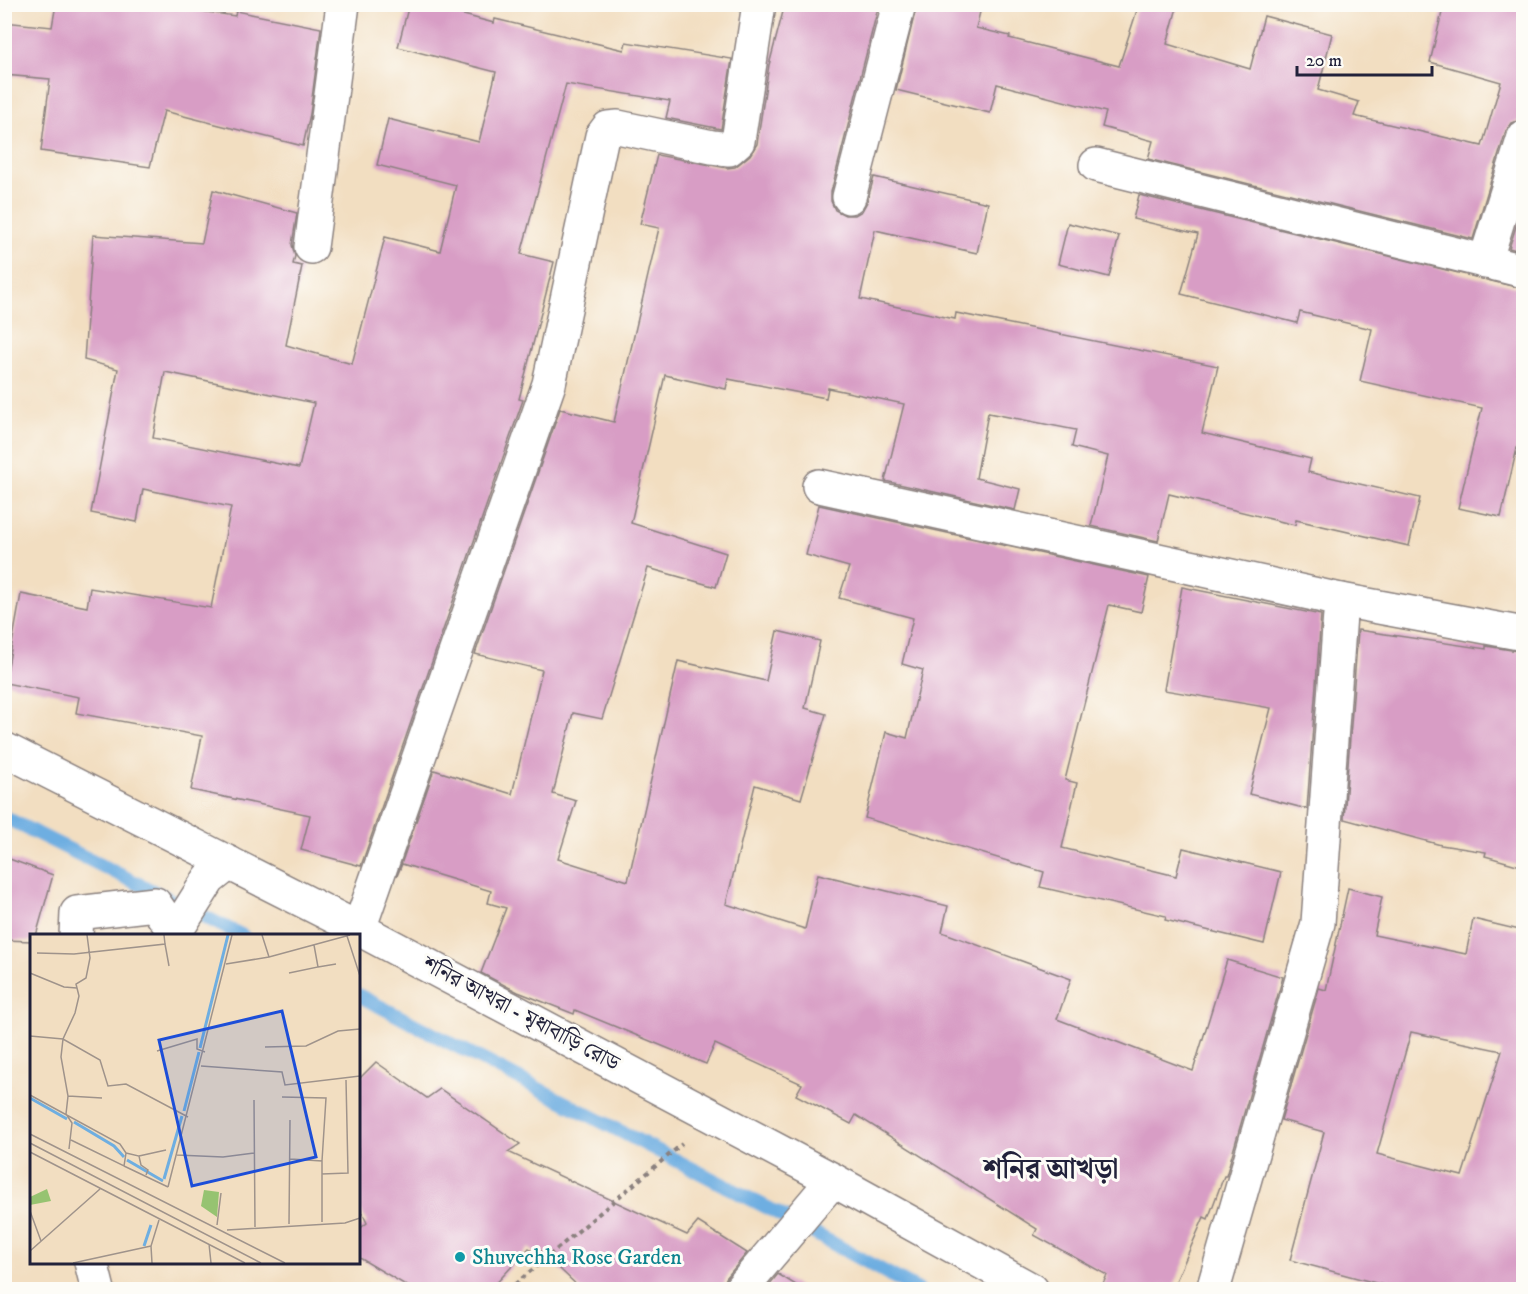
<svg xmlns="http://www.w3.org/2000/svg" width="1528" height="1294" font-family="'IM FELL DW Pica','Noto Serif Bengali',serif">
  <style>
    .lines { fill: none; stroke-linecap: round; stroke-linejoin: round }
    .stream { stroke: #6eaee1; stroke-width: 14 }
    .building { fill: #d89dc5; fill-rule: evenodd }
    .minor-casing { stroke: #8a807e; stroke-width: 36 }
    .secondary-casing { stroke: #8a807e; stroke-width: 36 }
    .path { stroke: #8a807e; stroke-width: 4; stroke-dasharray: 4.5 4.5; stroke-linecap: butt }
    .minor { stroke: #fff; stroke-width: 33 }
    .secondary { stroke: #fff; stroke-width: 33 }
    .culture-dot { fill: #0f9aa8; stroke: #fdfcf7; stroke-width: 2 }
    .labels { text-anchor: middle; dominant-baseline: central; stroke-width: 6; stroke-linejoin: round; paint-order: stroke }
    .street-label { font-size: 22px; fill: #22223b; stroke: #fdfcf7 }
    .culture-label { font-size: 22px; fill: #0d838f; stroke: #fdfcf7; text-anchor: start }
    .district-label { font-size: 28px; font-weight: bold; fill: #22223b; stroke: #fdfcf7 }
    .inset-river { fill: none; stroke: #6eaee1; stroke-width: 3 }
    .inset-road { fill: none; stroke: #9f938b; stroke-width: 1.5 }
    .view { fill: #1d4ed8; fill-opacity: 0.15; stroke: #1d4ed8; stroke-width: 3 }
    .inset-edge { fill: none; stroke: #22223b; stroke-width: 3 }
  </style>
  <rect width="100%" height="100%" fill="#fdfcf7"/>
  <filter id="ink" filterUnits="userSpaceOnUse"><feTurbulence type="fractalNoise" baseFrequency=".0167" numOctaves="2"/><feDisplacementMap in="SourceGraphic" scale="12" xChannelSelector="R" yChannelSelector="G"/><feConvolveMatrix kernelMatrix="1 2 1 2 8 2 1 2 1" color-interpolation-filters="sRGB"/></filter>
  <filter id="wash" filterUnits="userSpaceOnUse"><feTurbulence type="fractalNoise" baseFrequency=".008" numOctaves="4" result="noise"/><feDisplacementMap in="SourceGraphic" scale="24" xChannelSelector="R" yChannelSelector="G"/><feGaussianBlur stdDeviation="1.35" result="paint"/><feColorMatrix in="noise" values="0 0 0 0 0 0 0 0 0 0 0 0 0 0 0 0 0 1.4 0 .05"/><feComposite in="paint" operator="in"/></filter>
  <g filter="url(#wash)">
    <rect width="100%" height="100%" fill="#f2dec1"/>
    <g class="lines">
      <!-- stream -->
      <g class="stream">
        <path d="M 4,817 L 243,936"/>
        <path d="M 358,995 L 768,1208 L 918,1290"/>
      </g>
    </g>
    <g id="blocks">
      <!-- building -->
      <g class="building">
        <path d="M 56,4 L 149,4 L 235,16 L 236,11 L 321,28 L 310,114 L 303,146 L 164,111 L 150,167 L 41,151 L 50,79 L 4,75 L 4,22 L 52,27 Z"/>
        <path d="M 409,4 L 422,4 L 494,23 L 495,19 L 624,50 L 626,42 L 732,59 L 721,129 L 666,118 L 670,101 L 566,84 L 521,254 L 554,262 L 519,399 L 523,400 L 361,866 L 301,850 L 310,815 L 191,790 L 202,736 L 76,713 L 79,697 L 5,683 L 21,594 L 87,607 L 90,588 L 211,608 L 231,507 L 143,489 L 137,522 L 91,513 L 118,369 L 84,360 L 93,235 L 202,243 L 213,190 L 297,213 L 292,245 L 295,256 L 293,264 L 302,266 L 286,345 L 352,364 L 385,237 L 440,251 L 456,185 L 377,165 L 388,119 L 479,142 L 496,72 L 398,47 ZM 165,372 L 314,403 L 299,468 L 153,438 Z"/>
        <path d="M 785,4 L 879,4 L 831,192 L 831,201 L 835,210 L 845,215 L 855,215 L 862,211 L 867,202 L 874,177 L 988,203 L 977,253 L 875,230 L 860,299 L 955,319 L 956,313 L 1218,366 L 1202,433 L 1311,459 L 1308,472 L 1420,498 L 1409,546 L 1296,520 L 1295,525 L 1169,494 L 1158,541 L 1091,526 L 1108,456 L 1072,447 L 1076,430 L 988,413 L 976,478 L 1020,489 L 1015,510 L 885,481 L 904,404 L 828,388 L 826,398 L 728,379 L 726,389 L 665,375 L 631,523 L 726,553 L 716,587 L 648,568 L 602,719 L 573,713 L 553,794 L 576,801 L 558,859 L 628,881 L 678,661 L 766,681 L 777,631 L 820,641 L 805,708 L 826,714 L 801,799 L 755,785 L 726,904 L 805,929 L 818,874 L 948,906 L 942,932 L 1071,979 L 1057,1019 L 1193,1071 L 1227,960 L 1283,977 L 1226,1176 L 1224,1176 L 1208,1219 L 1204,1217 L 1172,1290 L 1100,1290 L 1107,1275 L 1034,1235 L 1037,1229 L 856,1115 L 851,1124 L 796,1095 L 802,1084 L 715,1044 L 706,1064 L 575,1010 L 574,1014 L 518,992 L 481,973 L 506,908 L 488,903 L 491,891 L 402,864 L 397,876 L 434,770 L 512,794 L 542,670 L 475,654 L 560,409 L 614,422 L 659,228 L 640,224 L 657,155 L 727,168 L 735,167 L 750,155 L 757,144 L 769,65 Z"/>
        <path d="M 917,4 L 982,4 L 976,28 L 1010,36 L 1009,38 L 1119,66 L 1139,4 L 1178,4 L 1167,44 L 1250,69 L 1264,16 L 1332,34 L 1318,90 L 1359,102 L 1354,116 L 1482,146 L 1501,82 L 1430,62 L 1444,4 L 1524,4 L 1524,119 L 1512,123 L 1506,131 L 1473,239 L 1148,159 L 1153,141 L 1102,127 L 1106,112 L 997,84 L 990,113 L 896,90 Z"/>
        <path d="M 1139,195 L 1524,289 L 1524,418 L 1501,517 L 1458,508 L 1482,408 L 1360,381 L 1372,329 L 1300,312 L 1297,323 L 1181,294 L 1198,234 L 1133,219 Z"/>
        <path d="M 1524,202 L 1524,252 L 1509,248 Z"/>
        <path d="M 1068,223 L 1119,236 L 1109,277 L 1058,264 Z"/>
        <path d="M 819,505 L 1149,577 L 1141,612 L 1109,605 L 1065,780 L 1077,783 L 1062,848 L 1176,876 L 1183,848 L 1281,872 L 1264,944 L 1165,920 L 1166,916 L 1040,887 L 1044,872 L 865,818 L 886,732 L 907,738 L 923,670 L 902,664 L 913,618 L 839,598 L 849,567 L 806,555 Z"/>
        <path d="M 1182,587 L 1321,615 L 1307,809 L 1249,794 L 1271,708 L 1164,690 Z"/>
        <path d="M 1358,630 L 1486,649 L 1486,646 L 1524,652 L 1524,867 L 1485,856 L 1486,852 L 1441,845 L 1344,819 Z"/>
        <path d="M 4,857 L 53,875 L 36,936 L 32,936 L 32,941 L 4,940 Z"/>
        <path d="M 1348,888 L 1382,897 L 1374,935 L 1466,954 L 1473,919 L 1524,931 L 1524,1290 L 1402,1290 L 1290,1260 L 1324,1132 L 1281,1120 L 1319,988 L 1326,990 ZM 1411,1032 L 1502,1051 L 1462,1176 L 1377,1154 Z"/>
        <path d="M 376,1062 L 427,1098 L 440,1089 L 520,1144 L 508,1152 L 687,1235 L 698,1222 L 747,1253 L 726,1278 L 722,1290 L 582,1290 L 540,1250 L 536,1254 L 529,1248 L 490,1290 L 414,1290 L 358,1257 L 358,1230 L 367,1223 L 358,1204 L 358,1080 Z"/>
        <path d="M 778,1274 L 804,1290 L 765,1290 Z"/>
      </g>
    </g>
  </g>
  <g filter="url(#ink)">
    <use href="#blocks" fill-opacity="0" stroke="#8a807e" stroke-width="1.5"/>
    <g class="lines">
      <!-- minor casing -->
      <g class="minor-casing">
        <g id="minor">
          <path d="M 1096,165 L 1524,271"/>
          <path d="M 849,197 L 899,4"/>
          <path d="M 311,247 L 343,4"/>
          <path d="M 1485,262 L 1524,137"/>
          <path d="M 819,486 L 1341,600 L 1524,634"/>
          <path d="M 359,929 L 549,384 L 602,136 L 608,128 L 618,127 L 712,147 L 729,149 L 738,141 L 759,4"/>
          <path d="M 76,936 L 77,913 L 155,904 L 175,933 L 209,879 L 229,863"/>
          <path d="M 91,1262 L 98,1290"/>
          <path d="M 740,1290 L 833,1180"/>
          <path d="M 1213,1290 L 1318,923 L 1341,600"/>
        </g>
      </g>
      <!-- secondary casing -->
      <g class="secondary-casing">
        <path id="secondary" d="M 4,749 L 359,929 L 833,1180 L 1032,1290"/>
      </g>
      <!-- path -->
      <path class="path" d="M 508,1290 L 682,1144"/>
      <!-- minor -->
      <use href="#minor" class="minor"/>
      <!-- secondary -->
      <use href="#secondary" class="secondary"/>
    </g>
  </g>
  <!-- markers -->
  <circle class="culture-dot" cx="460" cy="1257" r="6"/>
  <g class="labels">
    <!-- street labels -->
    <g class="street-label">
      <text transform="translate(521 1014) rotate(28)">শনির আখরা - মৃধাবাড়ি রোড</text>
    </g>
    <!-- culture labels -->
    <g class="culture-label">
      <text x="472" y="1257">Shuvechha Rose Garden</text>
    </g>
    <!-- district labels -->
    <g class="district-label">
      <text x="1051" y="1169">শনির আখড়া</text>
    </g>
  </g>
  <!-- overview -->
  <g transform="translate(30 934)">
    <rect width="330" height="330" fill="#f2dec1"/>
    <path d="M 17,255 L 21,267 L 0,271 L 0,263 ZM 174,256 L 189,258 L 187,283 L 171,272 Z" fill="#96c371"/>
    <path class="inset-river" d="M 170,114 L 198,1M 0,164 L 37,185M 154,177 L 169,118M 44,188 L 84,212 L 94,223M 97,226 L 133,247M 134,245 L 152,182M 114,312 L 121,291"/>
    <path class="inset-road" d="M 232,1 L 239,23M 317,2 L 330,42M 135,10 L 139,32M 7,19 L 44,20 L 135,10 L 134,1M 196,30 L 239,23 L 320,1M 288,33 L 306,30M 0,39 L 34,53 L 47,54M 259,39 L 288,33 L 284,11M 0,102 L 33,105 L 70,126 L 78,152 L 96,150 L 158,183M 235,113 L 276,112 L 308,97 L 330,95M 127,117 L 167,105 L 167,115 L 175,118M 171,132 L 252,138 L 255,151 L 330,142M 0,161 L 90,210 L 96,219 L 94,232 L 41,206M 38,162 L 72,164M 252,163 L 296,164 L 292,227M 224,166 L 225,293M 0,200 L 255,329M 0,209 L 231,329M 39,215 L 42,189 L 36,180 L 38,162 L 31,123 L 33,105 L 45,79 L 49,62 L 46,50 L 56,44 L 60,24 L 57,1M 0,218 L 215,329M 96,219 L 109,222 L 111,231 L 118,236 L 116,241M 147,221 L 193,223 L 224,219M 109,222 L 136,216M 260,225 L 292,227 L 292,240 L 318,239 L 316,146M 94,232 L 138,253M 292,240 L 292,288M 138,253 L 202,1M 0,277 L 11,307M 259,290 L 260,186M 187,291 L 191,259M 197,296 L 315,289 L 330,284M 179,310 L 181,329M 0,317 L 70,255M 43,329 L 121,312M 122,329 L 121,312 L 129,286"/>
    <path class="view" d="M 252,77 L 286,223 L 162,252 L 129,106 Z"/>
    <rect width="330" height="330" class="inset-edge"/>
  </g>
  <!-- margin -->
  <rect width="1528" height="1294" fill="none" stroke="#fdfcf7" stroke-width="24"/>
  <!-- scale -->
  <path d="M1297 66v9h135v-9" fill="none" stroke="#22223b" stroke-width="3"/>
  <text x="1306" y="66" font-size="18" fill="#22223b" stroke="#fdfcf7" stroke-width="4.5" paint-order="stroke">20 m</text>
</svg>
